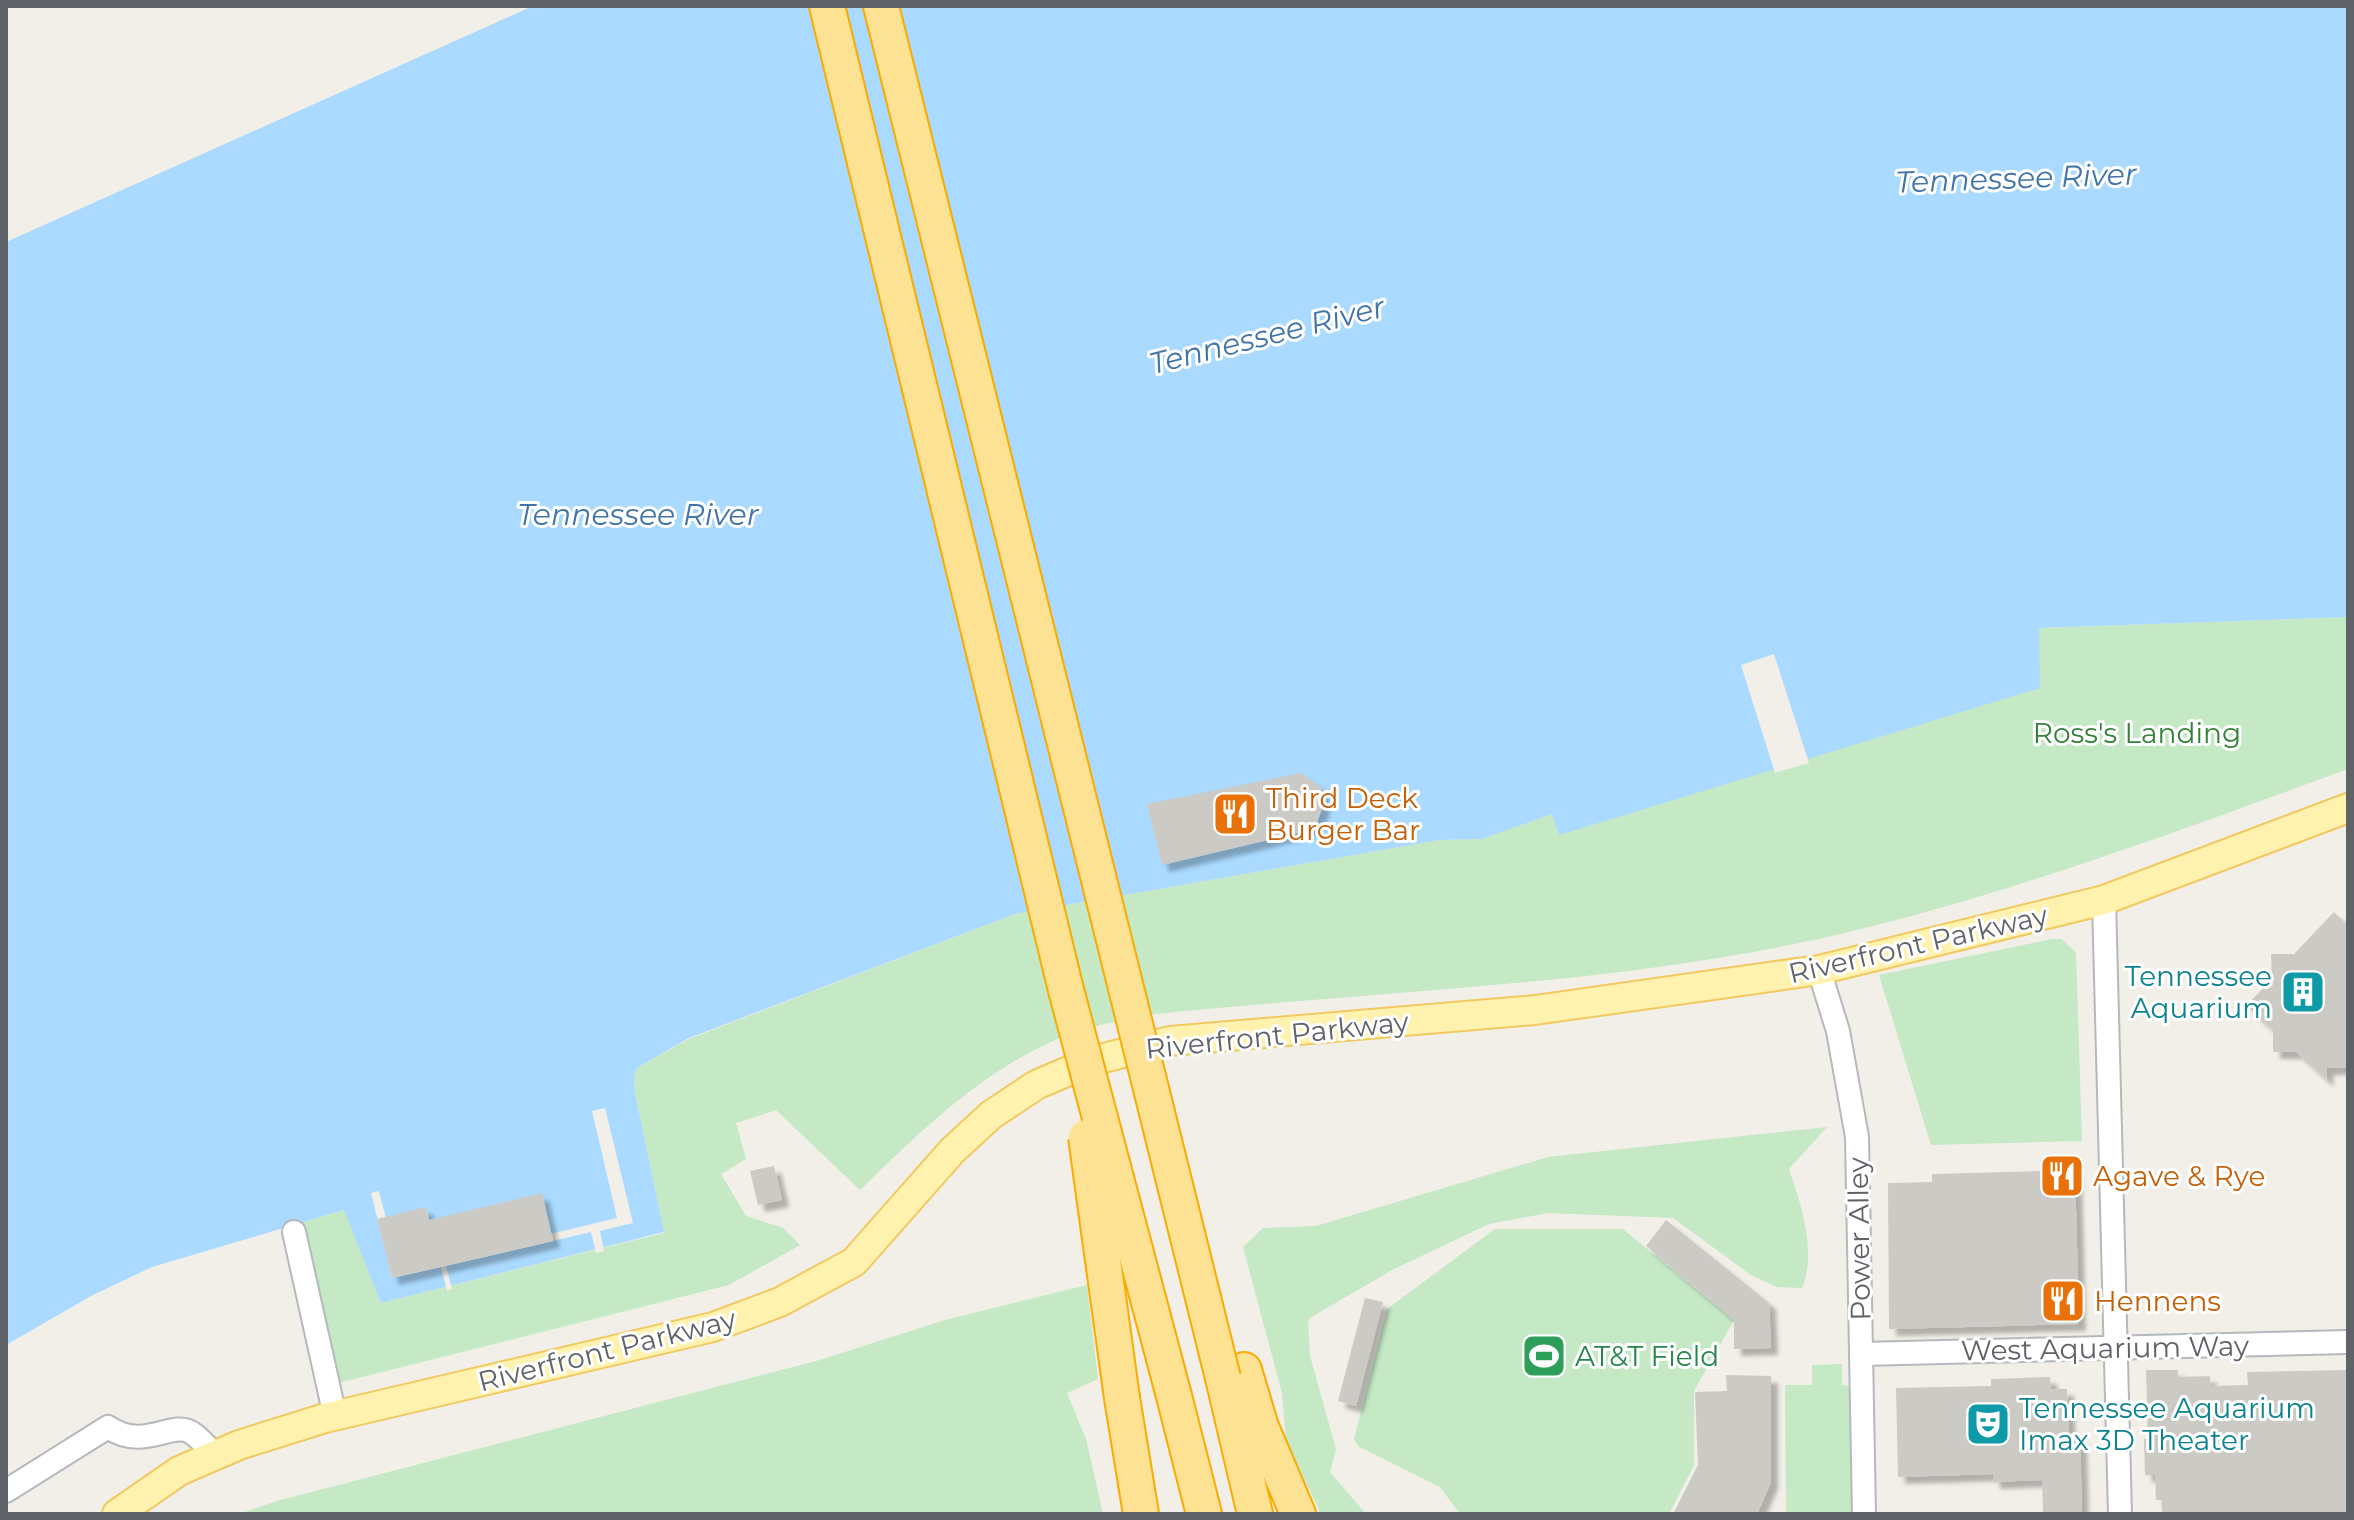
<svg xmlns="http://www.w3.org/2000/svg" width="2354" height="1520" font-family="Montserrat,sans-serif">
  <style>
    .green { fill: #c5e8c5 }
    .water { fill: #aadaff }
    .pier { fill: #f1efe8 }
    .building { fill: #cccac5; filter: url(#shadow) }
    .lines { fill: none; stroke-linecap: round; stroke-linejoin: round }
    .minor-casing { stroke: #b5b8bc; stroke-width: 26 }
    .major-casing { stroke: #f2c960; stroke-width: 32 }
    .highway-casing { stroke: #f9ab00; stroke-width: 38 }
    .minor { stroke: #fff; stroke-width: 22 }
    .major { stroke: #fff2af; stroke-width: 28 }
    .highway { stroke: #fde293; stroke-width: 34 }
    .highway-bridge-casing { stroke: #f9ab00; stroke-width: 38; stroke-linecap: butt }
    .highway-bridge { stroke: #fde293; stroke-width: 34 }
    .labels { text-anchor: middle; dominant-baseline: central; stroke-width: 6; stroke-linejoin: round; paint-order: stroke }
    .park-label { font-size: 28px; fill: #348238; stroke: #fff }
    .food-label { font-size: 28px; fill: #c56008; stroke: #fff; text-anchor: start }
    .street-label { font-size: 28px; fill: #5f6368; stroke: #fff }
    .culture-label { font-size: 28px; fill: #0d838f; stroke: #fff; text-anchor: end }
    .leisure-label { font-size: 28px; fill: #27864d; stroke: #fff; text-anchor: start }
    .water-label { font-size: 30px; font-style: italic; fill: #4174aa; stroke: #fff }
  </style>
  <defs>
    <filter id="shadow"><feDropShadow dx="7" dy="7" stdDeviation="2" flood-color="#0004"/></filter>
  </defs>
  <rect width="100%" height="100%" fill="#f1efe8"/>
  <!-- green -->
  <g class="green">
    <path d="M 2348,617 L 2348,769 C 2175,832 2003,897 1823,938 C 1600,987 1372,991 1146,1015 C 1126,1020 1105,1023 1085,1029 C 996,1057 926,1126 860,1190 L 776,1110 L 736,1123 L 746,1159 L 721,1174 L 746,1216 L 783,1228 L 800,1245 L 729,1285 L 338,1383 L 300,1223 L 345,1210 L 381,1303 L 664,1233 L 635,1093 L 634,1076 L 637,1068 L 689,1039 L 1015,914 L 1440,840 L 1482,839 L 1552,813 L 1559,835 L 2038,628 Z"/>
    <path d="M 2052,939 L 2062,939 L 2076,953 L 2082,1141 L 1931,1145 L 1879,975 Z"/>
    <path d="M 1827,1127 L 1789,1169 C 1801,1204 1817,1252 1802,1288 L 1777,1287 L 1751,1275 L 1673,1218 L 1548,1213 L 1489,1224 L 1394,1269 L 1308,1319 L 1310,1356 L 1336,1449 L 1330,1472 L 1366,1514 L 1321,1514 L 1286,1441 L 1282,1393 L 1243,1247 L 1263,1228 L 1316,1226 L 1548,1157 Z"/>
    <path d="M 1495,1229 L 1623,1229 L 1734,1320 L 1694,1391 L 1694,1465 L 1669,1514 L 1460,1514 L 1440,1487 L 1358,1446 L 1354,1439 L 1387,1309 Z"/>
    <path d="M 1087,1285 L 1098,1379 L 1067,1393 L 1086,1439 L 1103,1514 L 239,1514 L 277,1501 L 820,1360 L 945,1320 Z"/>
    <path d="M 1842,1364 L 1842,1385 L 1849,1386 L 1852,1514 L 1786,1514 L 1785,1385 L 1812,1385 L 1812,1365 Z"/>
  </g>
  <!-- water -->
  <path class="water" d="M 533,6 L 2348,6 L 2348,617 L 2039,628 L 2040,688 L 1559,835 L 1552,814 L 1482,839 L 1440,840 L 1015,914 L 689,1038 L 637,1068 L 634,1076 L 635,1093 L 664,1232 L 381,1303 L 344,1210 L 152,1267 L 91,1296 L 6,1345 L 6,242 Z"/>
  <!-- pier -->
  <g class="pier">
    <path d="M 1774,654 L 1809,763 L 1775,773 L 1741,665 Z"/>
    <path d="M 605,1108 L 633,1223 L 600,1231 L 604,1251 L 596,1253 L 591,1232 L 446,1266 L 452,1289 L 447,1291 L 441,1267 L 392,1278 L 371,1193 L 379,1191 L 399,1270 L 617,1218 L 592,1111 Z"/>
  </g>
  <!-- building -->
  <g class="building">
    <path d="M 1301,773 L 1321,787 L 1323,806 L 1317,822 L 1302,832 L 1162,865 L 1147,804 Z"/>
    <path d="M 2334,912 L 2348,926 L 2348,1068 L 2326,1068 L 2327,1080 L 2296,1052 L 2273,1052 L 2273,1030 L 2246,1006 L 2272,979 L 2271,954 L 2294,954 Z"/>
    <path d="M 774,1166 L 782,1200 L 758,1205 L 750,1171 Z"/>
    <path d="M 2075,1170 L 2079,1324 L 1889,1329 L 1888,1183 L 1932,1182 L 1932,1174 Z"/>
    <path d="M 542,1193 L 553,1241 L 392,1278 L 377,1219 L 426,1207 L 429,1220 Z"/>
    <path d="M 1666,1220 L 1769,1303 L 1771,1348 L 1734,1349 L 1734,1320 L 1646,1246 Z"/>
    <path d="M 1365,1298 L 1383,1302 L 1356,1406 L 1338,1401 Z"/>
    <path d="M 2146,1370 L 2178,1370 L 2178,1377 L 2210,1376 L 2210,1386 L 2248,1385 L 2247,1372 L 2347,1370 L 2348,1514 L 2162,1514 L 2162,1500 L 2156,1500 L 2155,1475 L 2145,1475 L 2144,1439 L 2148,1439 Z"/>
    <path d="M 1726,1375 L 1771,1376 L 1771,1482 L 1757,1514 L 1673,1514 L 1698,1465 L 1695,1392 L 1727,1391 Z"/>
    <path d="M 2050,1377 L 2051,1389 L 2067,1389 L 2069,1440 L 2080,1439 L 2082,1514 L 2043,1514 L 2042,1480 L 1993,1482 L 1993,1474 L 1898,1477 L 1896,1388 L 1991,1386 L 1991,1379 Z"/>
  </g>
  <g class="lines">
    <!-- minor casing -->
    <g class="minor-casing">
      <g id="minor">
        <path d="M 2104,900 L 2120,1514"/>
        <path d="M 1819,970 L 1838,1031 L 1857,1137 L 1864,1514"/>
        <path d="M 294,1232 L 335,1416"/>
        <path d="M 1862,1354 L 2348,1342"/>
        <path d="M 6,1491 L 108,1427 C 144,1452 173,1419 192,1433 C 200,1438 208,1448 215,1455"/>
      </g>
    </g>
    <!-- major casing -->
    <g class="major-casing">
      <path id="major" d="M 117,1514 L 179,1471 L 239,1445 L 325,1418 L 713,1327 L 780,1302 L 854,1262 L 952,1151 L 991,1115 L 1036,1085 L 1092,1061 L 1170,1041 L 1535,1010 L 1819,970 L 2104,900 L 2348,808"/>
    </g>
    <!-- highway casing -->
    <g class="highway-casing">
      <g id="highway">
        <path d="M 827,6 L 1066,990"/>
        <path d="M 881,6 L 1123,976"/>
        <path d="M 1244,1370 L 1261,1427 L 1298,1514"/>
        <path d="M 1223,1378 L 1255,1514"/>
        <path d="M 1174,1396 L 1204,1514"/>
        <path d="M 1122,1398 L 1141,1514"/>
      </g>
    </g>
    <!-- minor -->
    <use href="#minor" class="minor"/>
    <!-- major -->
    <use href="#major" class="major"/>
    <!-- highway -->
    <use href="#highway" class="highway"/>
    <!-- highway-bridge casing -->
    <g class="highway-bridge-casing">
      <g id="highway-bridge">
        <path d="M 1123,976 L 1223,1378"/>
        <path d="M 1066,990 L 1174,1396"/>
        <path d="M 1086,1137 L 1122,1398"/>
      </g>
    </g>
    <!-- highway-bridge -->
    <use href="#highway-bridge" class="highway-bridge"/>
  </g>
  <!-- icons -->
  <defs>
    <g id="restaurant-square" transform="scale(2.3)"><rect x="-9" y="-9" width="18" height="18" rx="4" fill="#e8710a" stroke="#fff"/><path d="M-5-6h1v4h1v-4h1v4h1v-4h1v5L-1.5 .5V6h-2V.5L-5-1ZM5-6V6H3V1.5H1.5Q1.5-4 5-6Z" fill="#fff"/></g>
    <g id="building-square" transform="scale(2.3)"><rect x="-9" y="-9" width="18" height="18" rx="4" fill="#0f9aa8" stroke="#fff"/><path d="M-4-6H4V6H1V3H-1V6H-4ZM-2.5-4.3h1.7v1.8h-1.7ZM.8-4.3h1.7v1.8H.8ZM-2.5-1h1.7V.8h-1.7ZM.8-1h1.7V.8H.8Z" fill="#fff"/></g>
    <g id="stadium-square" transform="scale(2.3)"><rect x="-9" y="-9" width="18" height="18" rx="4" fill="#2e9e5b" stroke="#fff"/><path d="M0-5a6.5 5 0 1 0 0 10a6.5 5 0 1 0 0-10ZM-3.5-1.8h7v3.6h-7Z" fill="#fff"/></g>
    <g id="theatre-square" transform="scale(2.3)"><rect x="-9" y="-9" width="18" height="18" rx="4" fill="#0f9aa8" stroke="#fff"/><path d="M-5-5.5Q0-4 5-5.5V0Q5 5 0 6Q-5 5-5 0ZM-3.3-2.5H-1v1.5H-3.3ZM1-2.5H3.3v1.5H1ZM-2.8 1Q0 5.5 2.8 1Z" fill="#fff"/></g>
  </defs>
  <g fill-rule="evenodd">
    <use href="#restaurant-square" x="1235" y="814"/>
    <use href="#building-square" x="2303" y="992"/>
    <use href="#restaurant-square" x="2062" y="1176"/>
    <use href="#restaurant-square" x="2063" y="1301"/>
    <use href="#stadium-square" x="1544" y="1356"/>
    <use href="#theatre-square" x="1988" y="1424"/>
  </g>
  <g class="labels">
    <!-- park labels -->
    <g class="park-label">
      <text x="2137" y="733">Ross's Landing</text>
    </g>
    <!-- food labels -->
    <g class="food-label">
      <text x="1266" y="798">Third Deck<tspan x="1266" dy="32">Burger Bar</tspan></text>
      <text x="2093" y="1176">Agave &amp; Rye</text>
      <text x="2094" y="1301">Hennens</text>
    </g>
    <!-- street labels -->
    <g class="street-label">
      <text transform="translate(1918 944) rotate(-13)">Riverfront Parkway</text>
      <text transform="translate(1277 1035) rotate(-6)">Riverfront Parkway</text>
      <text transform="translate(1859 1239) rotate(-91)">Power Alley</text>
      <text transform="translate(2105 1348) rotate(-1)">West Aquarium Way</text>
      <text transform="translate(607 1350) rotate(-14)">Riverfront Parkway</text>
    </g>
    <!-- culture labels -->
    <g class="culture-label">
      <text x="2272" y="976">Tennessee<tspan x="2272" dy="32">Aquarium</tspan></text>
      <text x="2019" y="1408" text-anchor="start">Tennessee Aquarium<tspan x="2019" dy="32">Imax 3D Theater</tspan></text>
    </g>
    <!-- leisure labels -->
    <g class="leisure-label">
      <text x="1575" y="1356">AT&amp;T Field</text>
    </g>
    <!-- water labels -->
    <g class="water-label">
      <text transform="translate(2016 178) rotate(-2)">Tennessee River</text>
      <text transform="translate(1267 335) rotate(-14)">Tennessee River</text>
      <text x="638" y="514">Tennessee River</text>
    </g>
  </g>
  <!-- border -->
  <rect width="2354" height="1520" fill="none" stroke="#5f6368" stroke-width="16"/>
</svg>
